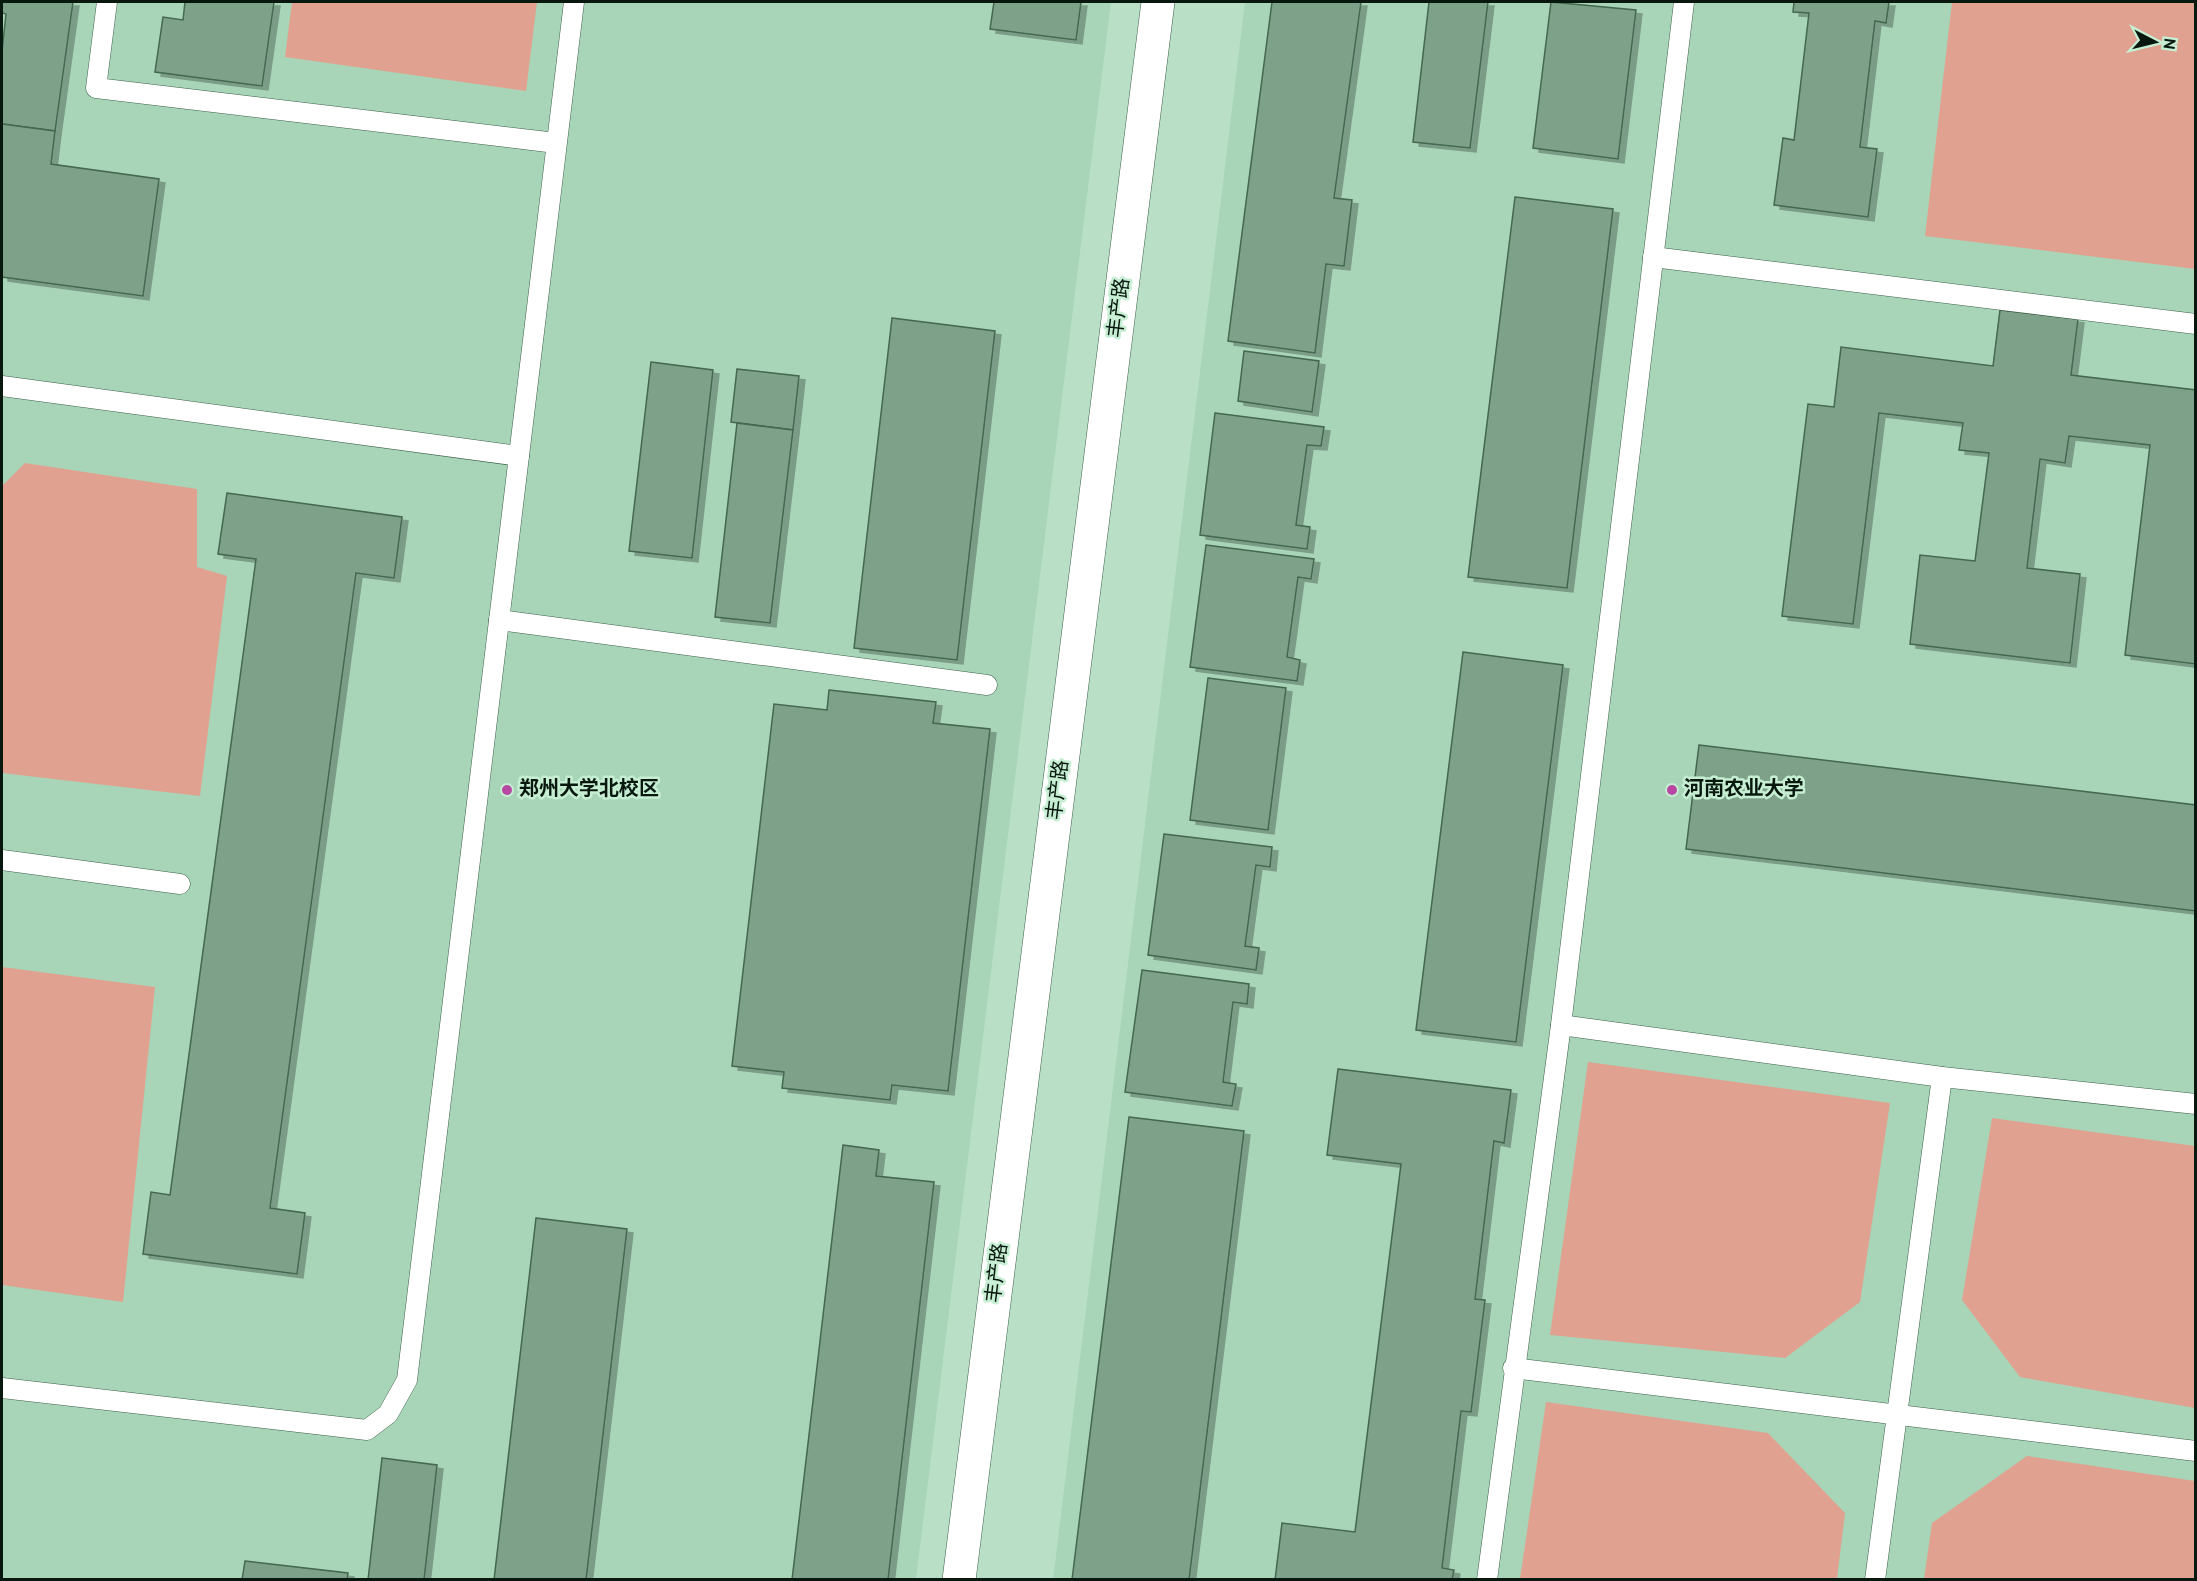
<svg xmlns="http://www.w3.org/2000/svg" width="2197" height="1581" font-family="Overpass,'Noto Sans SC',sans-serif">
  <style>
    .built { fill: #a8d5b7 }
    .green { fill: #e1a190 }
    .building { fill: #7da289; stroke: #446750; stroke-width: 1.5; filter: url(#shadow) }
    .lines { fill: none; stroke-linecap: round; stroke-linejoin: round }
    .service-casing { stroke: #3d604a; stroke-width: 21 }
    .tertiary-casing { stroke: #3d604a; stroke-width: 34 }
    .service { stroke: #fff; stroke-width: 20 }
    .tertiary { stroke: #fff; stroke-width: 33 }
    .poi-dot { fill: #b747a3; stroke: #c6eed3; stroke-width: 2 }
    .labels { text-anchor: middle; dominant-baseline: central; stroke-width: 5; stroke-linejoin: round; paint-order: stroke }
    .street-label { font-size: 20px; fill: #09180f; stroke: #c6eed3 }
    .poi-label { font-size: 20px; font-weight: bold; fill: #09180f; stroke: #c6eed3; text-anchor: start }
  </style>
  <defs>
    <filter id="shadow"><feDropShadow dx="6" dy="4" stdDeviation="0" flood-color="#0004"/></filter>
  </defs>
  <rect width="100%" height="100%" fill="#b9e0c6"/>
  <!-- built -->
  <g class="built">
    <path d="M 2,2 L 1111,2 L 916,1579 L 2,1580 Z"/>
    <path d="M 1245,2 L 2195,2 L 2195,1579 L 1053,1580 Z"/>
  </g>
  <!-- green -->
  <g class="green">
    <path d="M 292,2 L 537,2 L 526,91 L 285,57 Z"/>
    <path d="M 1952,2 L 2195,2 L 2195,269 L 1925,236 Z"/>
    <path d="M 25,463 L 197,489 L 197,567 L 227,576 L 200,796 L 2,773 L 2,486 Z"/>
    <path d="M 2,967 L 155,987 L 123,1302 L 2,1285 Z"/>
    <path d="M 1588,1062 L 1890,1103 L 1860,1302 L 1785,1358 L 1550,1335 Z"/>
    <path d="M 1992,1118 L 2195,1146 L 2195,1408 L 2020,1377 L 1962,1300 Z"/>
    <path d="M 1546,1402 L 1768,1433 L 1845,1513 L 1837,1579 L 1520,1579 Z"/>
    <path d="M 2027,1456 L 2195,1481 L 2195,1579 L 1924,1579 L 1932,1523 Z"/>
  </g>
  <!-- building -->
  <g class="building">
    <path d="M 2,2 L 73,2 L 55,131 L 2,124 L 2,51 L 6,14 L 2,13 Z"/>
    <path d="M 185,2 L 274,2 L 262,86 L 155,72 L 163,17 L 183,20 Z"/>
    <path d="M 994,2 L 1081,2 L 1076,40 L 990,29 Z"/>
    <path d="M 1272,2 L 1361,2 L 1334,198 L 1352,200 L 1344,266 L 1326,264 L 1315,353 L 1228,341 Z"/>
    <path d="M 1429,2 L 1488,2 L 1470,148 L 1413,142 Z"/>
    <path d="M 1551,2 L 1636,10 L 1618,159 L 1533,148 Z"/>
    <path d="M 1794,2 L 1889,2 L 1886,23 L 1875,21 L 1860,147 L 1877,149 L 1868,217 L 1774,205 L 1783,138 L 1794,140 L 1809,13 L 1793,12 Z"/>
    <path d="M 2,124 L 55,131 L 51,164 L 159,179 L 143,296 L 2,277 Z"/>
    <path d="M 1515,197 L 1613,209 L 1567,588 L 1468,577 Z"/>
    <path d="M 2000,310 L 2078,319 L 2071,375 L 2196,390 L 2196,664 L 2125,655 L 2150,445 L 2069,436 L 2065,463 L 2040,459 L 2027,568 L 2080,574 L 2070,663 L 1910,644 L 1920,555 L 1975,561 L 1989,453 L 1959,450 L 1963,423 L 1879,413 L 1853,624 L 1782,616 L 1808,404 L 1834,407 L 1841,347 L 1993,366 Z"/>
    <path d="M 892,318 L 995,331 L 957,660 L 854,648 Z"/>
    <path d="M 1244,351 L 1319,361 L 1312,412 L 1238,401 Z"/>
    <path d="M 651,362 L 713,370 L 692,558 L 629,551 Z"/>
    <path d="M 737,369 L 799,376 L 793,430 L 731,422 Z"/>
    <path d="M 1215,413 L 1324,427 L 1321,446 L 1307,445 L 1296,525 L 1310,527 L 1307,549 L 1200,535 Z"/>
    <path d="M 737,423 L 793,430 L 770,623 L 715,617 Z"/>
    <path d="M 227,493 L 402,517 L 394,578 L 356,573 L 270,1208 L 305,1213 L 297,1274 L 143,1254 L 151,1192 L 170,1195 L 256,559 L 218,554 Z"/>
    <path d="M 1206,545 L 1314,559 L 1311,579 L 1298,577 L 1287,657 L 1300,660 L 1297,681 L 1190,667 Z"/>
    <path d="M 1463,652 L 1563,665 L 1516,1042 L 1416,1030 Z"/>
    <path d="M 1208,678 L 1286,688 L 1268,830 L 1190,820 Z"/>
    <path d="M 829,690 L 936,702 L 933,723 L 990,729 L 948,1091 L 892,1085 L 890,1100 L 782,1088 L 784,1072 L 732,1066 L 774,704 L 827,710 Z"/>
    <path d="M 1699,745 L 2196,805 L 2196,911 L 1686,849 Z"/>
    <path d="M 1164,834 L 1272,847 L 1270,867 L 1256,865 L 1245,946 L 1259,948 L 1256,970 L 1148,955 Z"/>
    <path d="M 1142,970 L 1249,984 L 1247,1004 L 1233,1002 L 1223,1082 L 1236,1084 L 1232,1106 L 1125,1092 Z"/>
    <path d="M 1338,1069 L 1511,1090 L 1504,1143 L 1494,1141 L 1475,1299 L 1485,1300 L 1471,1412 L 1461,1411 L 1442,1568 L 1454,1570 L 1452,1580 L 1275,1580 L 1282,1523 L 1355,1532 L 1401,1164 L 1327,1155 Z"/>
    <path d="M 1129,1117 L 1244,1131 L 1189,1580 L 1072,1580 Z"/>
    <path d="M 843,1145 L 879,1150 L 876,1176 L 934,1182 L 888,1580 L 792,1580 Z"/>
    <path d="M 536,1218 L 627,1229 L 586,1580 L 494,1580 Z"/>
    <path d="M 382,1458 L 437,1465 L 424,1580 L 368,1580 Z"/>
    <path d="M 245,1561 L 348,1573 L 347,1580 L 242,1580 Z"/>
  </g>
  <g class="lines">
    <!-- service casing -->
    <g class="service-casing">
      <g id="service">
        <path d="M 107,2 L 96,88 L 556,143"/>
        <path d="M 1653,257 L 2196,324"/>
        <path d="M 2,386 L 519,456"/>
        <path d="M 499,620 L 987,685"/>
        <path d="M 2,860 L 180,884"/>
        <path d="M 1561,1025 L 1942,1077 L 2196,1104"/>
        <path d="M 1513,1368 L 2196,1451"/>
        <path d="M 2,1388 L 367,1430 L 388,1414 L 407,1380 L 574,2"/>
        <path d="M 1487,1580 L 1561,1025 L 1684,2"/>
        <path d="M 1875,1580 L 1942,1077"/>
      </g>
    </g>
    <!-- tertiary casing -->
    <g class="tertiary-casing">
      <path id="tertiary" d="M 959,1580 L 1158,2"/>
    </g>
    <!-- service -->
    <use href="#service" class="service"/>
    <!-- tertiary -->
    <use href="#tertiary" class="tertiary"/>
  </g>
  <!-- markers -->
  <g class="poi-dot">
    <circle cx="507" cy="790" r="6"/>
    <circle cx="1672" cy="790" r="6"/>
  </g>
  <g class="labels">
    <!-- street labels -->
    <g class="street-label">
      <text transform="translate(1120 308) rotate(-83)">丰产路</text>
      <text transform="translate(1059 790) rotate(-83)">丰产路</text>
      <text transform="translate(998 1273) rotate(-83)">丰产路</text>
    </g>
    <!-- poi labels -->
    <g class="poi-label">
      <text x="519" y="790">郑州大学北校区</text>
      <text x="1684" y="790">河南农业大学</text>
    </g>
  </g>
  <!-- border -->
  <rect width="2197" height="1581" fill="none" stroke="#09180f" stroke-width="6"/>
  <!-- north arrow -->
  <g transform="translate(2155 42) rotate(97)" stroke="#c6eed3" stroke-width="4.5" paint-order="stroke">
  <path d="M0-4.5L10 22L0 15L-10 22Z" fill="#09180f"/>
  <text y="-9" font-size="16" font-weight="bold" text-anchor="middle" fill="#09180f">N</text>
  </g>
</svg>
